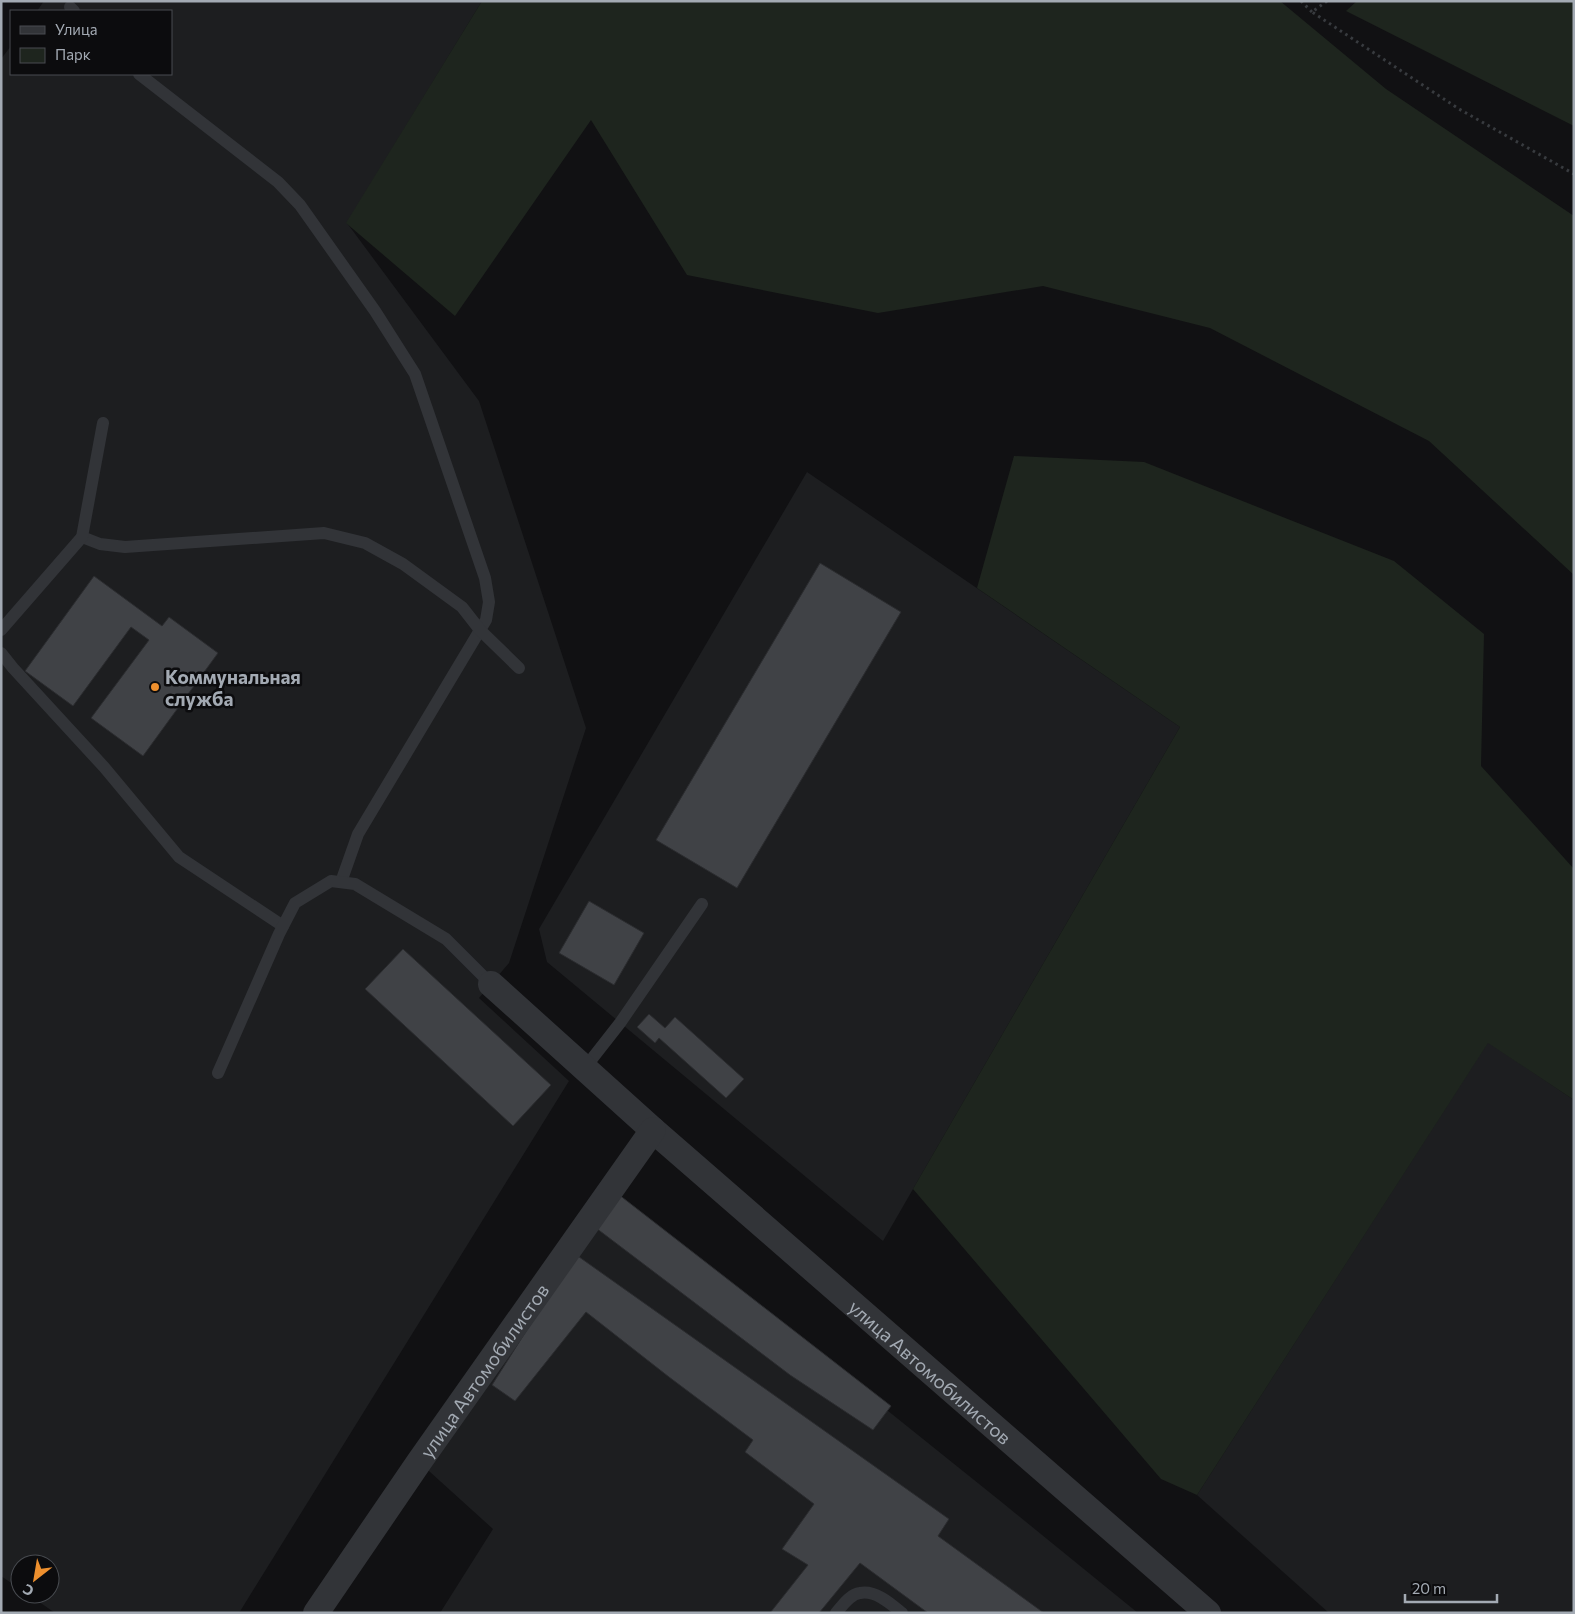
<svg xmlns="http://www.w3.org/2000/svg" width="1575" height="1614" font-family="Commissioner,sans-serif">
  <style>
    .built { fill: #1d1e20 }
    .green { fill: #1e251e }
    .building { fill: #404246; stroke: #2b2c2f }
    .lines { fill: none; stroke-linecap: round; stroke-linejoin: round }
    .path { stroke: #383b3f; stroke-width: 3; stroke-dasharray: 2.5 4; stroke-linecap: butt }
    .service { stroke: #323438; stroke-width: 12 }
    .minor { stroke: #323438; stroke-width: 26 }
    .poi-dot { fill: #ee902e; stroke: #0c0c0e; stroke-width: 2 }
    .labels { text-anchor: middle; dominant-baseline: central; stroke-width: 5; stroke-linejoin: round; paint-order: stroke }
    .poi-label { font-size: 19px; font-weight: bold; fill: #a3aab3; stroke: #0c0c0e; text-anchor: start }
    .street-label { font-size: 19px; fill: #a3aab3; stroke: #0c0c0e }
  </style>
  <rect width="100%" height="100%" fill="#111113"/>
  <!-- built -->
  <g class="built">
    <path d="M 44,1 L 482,1 L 347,223 L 479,401 L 586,728 L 509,963 L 479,998 L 569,1081 L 239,1613 L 55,1613 L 28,1594 L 50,1594 L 50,1564 L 20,1564 L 20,1589 L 1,1576 L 1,59 L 11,46 L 11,74 L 171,74 L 171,11 L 37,11 Z"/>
    <path d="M 807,472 L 1180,727 L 883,1241 L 547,962 L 539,929 Z"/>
    <path d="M 1488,1042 L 1574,1100 L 1574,1613 L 1329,1613 L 1197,1495 Z"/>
    <path d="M 618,1194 L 1004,1504 L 1138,1613 L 440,1613 L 493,1529 L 419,1462 Z"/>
  </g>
  <!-- green -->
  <g class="green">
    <path d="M 482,1 L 1280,1 L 1386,89 L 1574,216 L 1574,575 L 1429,441 L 1210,328 L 1043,286 L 878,313 L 687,275 L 591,120 L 455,316 L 346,223 Z"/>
    <path d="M 1357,1 L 1574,1 L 1574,126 L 1346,11 Z"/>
    <path d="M 1014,456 L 1144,462 L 1394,561 L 1484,634 L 1481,766 L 1574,869 L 1574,1100 L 1488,1043 L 1197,1495 L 1161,1479 L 913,1189 L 1180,727 L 977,588 Z"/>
  </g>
  <!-- building -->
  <g class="building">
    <path d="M 820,563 L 901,612 L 737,888 L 656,840 Z"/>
    <path d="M 94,576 L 162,626 L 169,617 L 218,653 L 143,756 L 91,718 L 149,640 L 131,627 L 73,706 L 25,671 Z"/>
    <path d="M 589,901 L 644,933 L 614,985 L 559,953 Z"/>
    <path d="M 403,949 L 551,1085 L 513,1126 L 365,989 Z"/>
    <path d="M 649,1014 L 665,1028 L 675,1017 L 744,1079 L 726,1098 L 659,1038 L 655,1043 L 637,1027 Z"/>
    <path d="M 618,1194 L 891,1406 L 873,1430 L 790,1375 L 596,1228 Z"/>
    <path d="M 575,1254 L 949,1519 L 938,1536 L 1044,1613 L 928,1613 L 860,1563 L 819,1613 L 770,1613 L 808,1565 L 782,1549 L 814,1504 L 745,1452 L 753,1440 L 669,1377 L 586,1312 L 515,1401 L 492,1385 Z"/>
  </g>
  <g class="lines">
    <!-- path -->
    <g class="path">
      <path d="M 1301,1 L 1312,12"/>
      <path d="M 1327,1 L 1312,12 L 1459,109 L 1574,174"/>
    </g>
    <!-- service -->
    <g class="service">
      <path d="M 70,7 L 74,11"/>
      <path d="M 139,74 L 278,182 L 300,205 L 375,311 L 415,374 L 485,578 L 489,602 L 486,620 L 358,834 L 341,882"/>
      <path d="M 82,537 L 100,544 L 125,547 L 324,533 L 365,543 L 403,564 L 462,607 L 480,630 L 519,668"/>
      <path d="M 1,630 L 82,537 L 103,423"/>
      <path d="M 1,653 L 13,668 L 104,767 L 179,857 L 283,926"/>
      <path d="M 584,1069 L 620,1023 L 702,904"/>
      <path d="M 218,1073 L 279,934 L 295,903 L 331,881 L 355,884 L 446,939 L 491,984"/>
      <path d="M 836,1613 C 842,1606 850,1594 860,1593 C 876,1590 891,1604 902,1613"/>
    </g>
    <!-- minor -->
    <g class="minor">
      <path id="s1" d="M 491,984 L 653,1130 L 1208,1613"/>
      <path id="s2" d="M 316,1613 L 419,1462 L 653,1130"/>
    </g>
  </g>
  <!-- markers -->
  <circle class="poi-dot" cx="155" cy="687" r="5"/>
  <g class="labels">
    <!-- poi labels -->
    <g class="poi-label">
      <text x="165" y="676">Коммунальная<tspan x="165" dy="22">служба</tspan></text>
    </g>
    <!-- street labels -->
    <g class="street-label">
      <text stroke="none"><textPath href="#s2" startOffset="295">улица Автомобилистов</textPath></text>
      <text stroke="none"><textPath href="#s1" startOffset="586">улица Автомобилистов</textPath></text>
    </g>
  </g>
  <!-- border -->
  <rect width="1575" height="1614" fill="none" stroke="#a3aab3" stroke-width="5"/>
  <!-- legend -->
  <rect x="10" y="10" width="162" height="65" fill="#0c0c0e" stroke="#484b50"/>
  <rect x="20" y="26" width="25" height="8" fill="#323438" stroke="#484b50"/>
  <text x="55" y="35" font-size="15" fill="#a3aab3">Улица</text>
  <rect x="20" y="48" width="25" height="15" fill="#1e251e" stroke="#484b50"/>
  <text x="55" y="60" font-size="15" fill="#a3aab3">Парк</text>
  <!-- north arrow -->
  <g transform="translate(35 1579) rotate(211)"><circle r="24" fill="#0c0c0e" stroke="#484b50"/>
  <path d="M0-4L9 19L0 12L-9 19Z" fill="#ee902e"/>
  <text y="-8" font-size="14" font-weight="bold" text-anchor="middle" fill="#a3aab3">С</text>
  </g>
  <!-- scale -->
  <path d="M1405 1594v8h92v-8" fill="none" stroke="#a3aab3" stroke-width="2.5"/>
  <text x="1412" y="1594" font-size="15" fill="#a3aab3" stroke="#0c0c0e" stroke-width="4" paint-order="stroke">20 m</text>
</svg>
